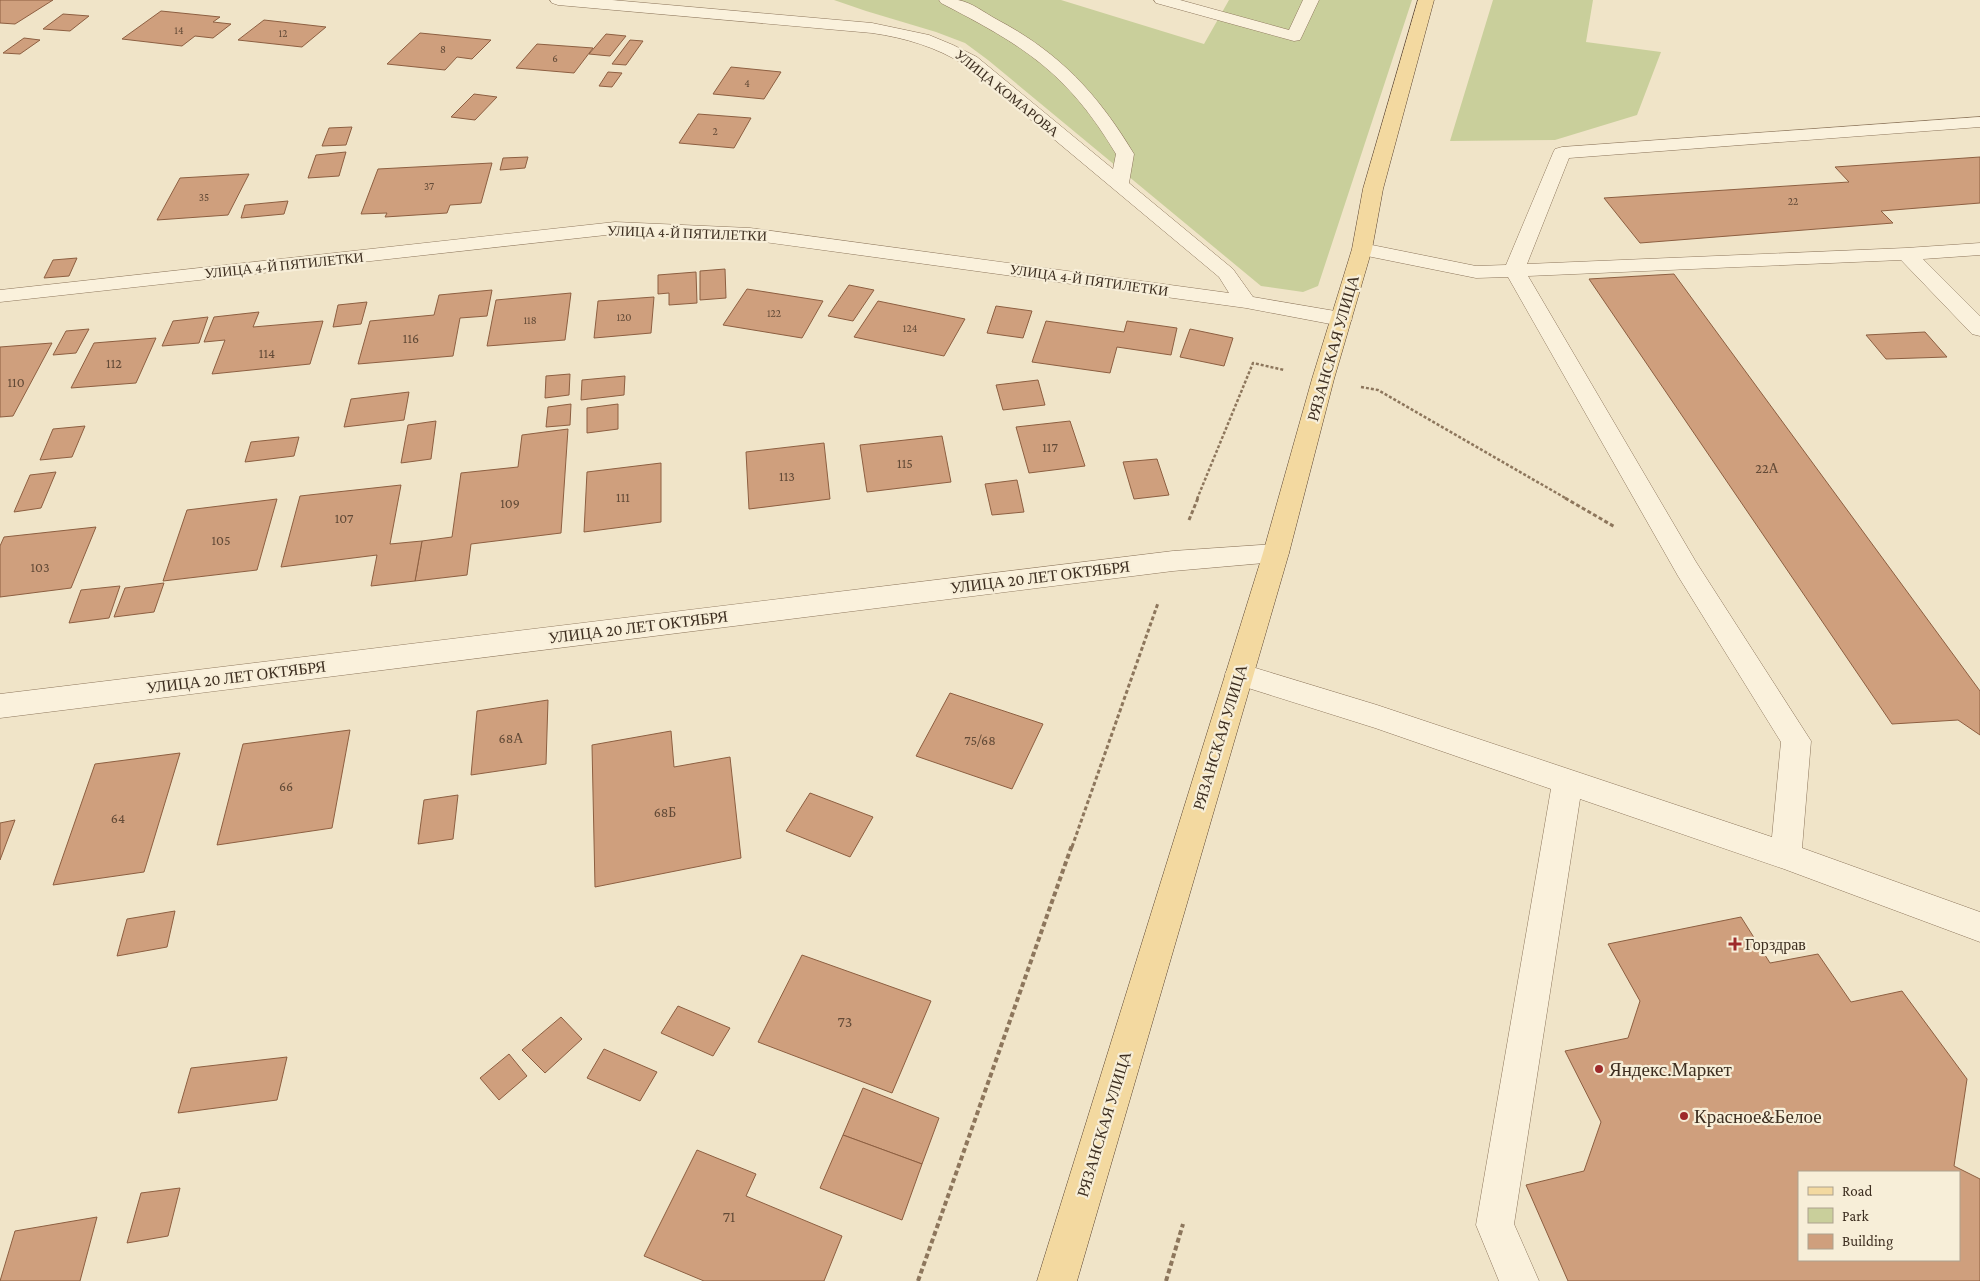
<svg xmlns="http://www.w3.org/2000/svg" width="1980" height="1281" font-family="'Crimson Pro',serif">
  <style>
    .green { fill: #c9cf9b }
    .building { fill: #cf9f7d; stroke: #8d5f41; fill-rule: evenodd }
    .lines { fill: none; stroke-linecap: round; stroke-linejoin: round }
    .minor-casing { stroke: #8d765c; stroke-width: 1 }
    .major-casing { stroke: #5b4430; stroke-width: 1 }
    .path-far2 { stroke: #8d765c; stroke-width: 2.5; stroke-dasharray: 3 2; stroke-linecap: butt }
    .path-far1 { stroke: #8d765c; stroke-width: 3; stroke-dasharray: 4 2.5; stroke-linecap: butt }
    .path { stroke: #8d765c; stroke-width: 4; stroke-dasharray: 5 3; stroke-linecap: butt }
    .minor { fill: #faf1dc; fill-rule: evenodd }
    .major { fill: #f3d9a0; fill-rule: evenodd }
    .poi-dot { fill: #9e2a2b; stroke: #f7eed8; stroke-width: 2 }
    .labels { text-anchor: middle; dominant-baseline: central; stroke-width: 4.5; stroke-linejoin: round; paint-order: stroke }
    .far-number-label { font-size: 11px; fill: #624a37 }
    .far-street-label { font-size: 14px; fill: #3d2e20; stroke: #f7eed8 }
    .number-label { font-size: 14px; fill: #624a37 }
    .street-label { font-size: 16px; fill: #3d2e20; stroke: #f7eed8 }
    .poi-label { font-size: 16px; fill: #3d2e20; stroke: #f7eed8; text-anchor: start }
    .near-number-label { font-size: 16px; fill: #624a37 }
    .near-poi-label { font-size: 19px; fill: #3d2e20; stroke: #f7eed8; text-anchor: start }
  </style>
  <rect width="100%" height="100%" fill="#f0e4c8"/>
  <!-- green -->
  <g class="green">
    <path d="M 834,0 L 1061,0 L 1204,44 L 1229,0 L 1412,0 L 1318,286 L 1303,292 L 1261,286 L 988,60 L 965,43 L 936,32 L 866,11 Z"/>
    <path d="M 1493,0 L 1593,0 L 1586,42 L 1661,52 L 1637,115 L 1555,140 L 1450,141 Z"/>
  </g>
  <!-- building -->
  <g class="building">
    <path d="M 0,0 L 53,0 L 15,24 L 0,23 Z"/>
    <path d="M 161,11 L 220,17 L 213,22 L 231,24 L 213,38 L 195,36 L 182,46 L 122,39 Z"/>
    <path d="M 63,14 L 89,16 L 70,31 L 43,29 Z"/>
    <path d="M 264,20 L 326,27 L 302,47 L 238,40 Z"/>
    <path d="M 420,33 L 491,40 L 472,59 L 457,57 L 445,70 L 387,64 Z"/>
    <path d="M 606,34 L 626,36 L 610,56 L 589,54 Z"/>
    <path d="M 24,38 L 40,40 L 20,54 L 3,53 Z"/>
    <path d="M 630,40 L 643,41 L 626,65 L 612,64 Z"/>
    <path d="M 537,44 L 593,48 L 574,73 L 516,68 Z"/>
    <path d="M 731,67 L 781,72 L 764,99 L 713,94 Z"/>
    <path d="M 608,72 L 622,73 L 612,87 L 599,86 Z"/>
    <path d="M 474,94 L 497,97 L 475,120 L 451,117 Z"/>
    <path d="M 698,114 L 751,118 L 734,148 L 679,143 Z"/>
    <path d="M 352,127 L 346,145 L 322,146 L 329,128 Z"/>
    <path d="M 346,152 L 339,176 L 308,178 L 316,155 Z"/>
    <path d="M 528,157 L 525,168 L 500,170 L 503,158 Z"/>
    <path d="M 1980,157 L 1980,203 L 1881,211 L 1893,223 L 1640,243 L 1604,198 L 1849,182 L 1835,167 Z"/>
    <path d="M 492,163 L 481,203 L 450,205 L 447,213 L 385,217 L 387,213 L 361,214 L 378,169 Z"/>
    <path d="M 249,174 L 228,215 L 157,220 L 180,178 Z"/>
    <path d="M 288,201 L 284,214 L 241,218 L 245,205 Z"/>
    <path d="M 77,258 L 69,276 L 44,278 L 53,260 Z"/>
    <path d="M 725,269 L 726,298 L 700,300 L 700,271 Z"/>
    <path d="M 696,272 L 697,303 L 669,305 L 669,293 L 658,294 L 658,275 Z"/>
    <path d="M 1674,274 L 1980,691 L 1980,735 L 1958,720 L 1892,724 L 1589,279 Z"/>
    <path d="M 849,285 L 874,290 L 853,321 L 828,316 Z"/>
    <path d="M 747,289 L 823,301 L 802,338 L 723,325 Z"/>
    <path d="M 492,290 L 487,316 L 460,318 L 453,356 L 358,364 L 370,321 L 434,315 L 439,295 Z"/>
    <path d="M 571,293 L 565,340 L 487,346 L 496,300 Z"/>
    <path d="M 654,297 L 651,333 L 594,338 L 598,301 Z"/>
    <path d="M 878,301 L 965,319 L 944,356 L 854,337 Z"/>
    <path d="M 367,302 L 361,324 L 333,327 L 338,305 Z"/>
    <path d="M 996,306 L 1032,311 L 1023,338 L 987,333 Z"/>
    <path d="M 259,312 L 253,327 L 323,321 L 310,364 L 212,374 L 225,340 L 204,342 L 214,317 Z"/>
    <path d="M 208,317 L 199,343 L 162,346 L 173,321 Z"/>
    <path d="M 1046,321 L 1124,332 L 1127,321 L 1177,328 L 1171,355 L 1117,347 L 1110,373 L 1032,362 Z"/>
    <path d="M 89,329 L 76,353 L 53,355 L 66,331 Z"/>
    <path d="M 1190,329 L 1233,338 L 1224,366 L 1180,357 Z"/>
    <path d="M 1925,332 L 1947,357 L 1886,359 L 1866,335 Z"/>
    <path d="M 156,338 L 136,383 L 71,388 L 94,343 Z"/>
    <path d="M 52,343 L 13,416 L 0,417 L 0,347 Z"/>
    <path d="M 570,374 L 569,395 L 545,398 L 546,376 Z"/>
    <path d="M 625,376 L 624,395 L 581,400 L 582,380 Z"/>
    <path d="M 1038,380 L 1045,405 L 1003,410 L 996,385 Z"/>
    <path d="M 409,392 L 404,420 L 344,427 L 351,399 Z"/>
    <path d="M 571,404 L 570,425 L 546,427 L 548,407 Z"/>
    <path d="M 618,404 L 618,429 L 587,433 L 587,408 Z"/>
    <path d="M 436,421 L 431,459 L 401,463 L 408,425 Z"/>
    <path d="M 1070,421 L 1085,466 L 1029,473 L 1016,427 Z"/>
    <path d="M 85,426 L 72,457 L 40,460 L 53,429 Z"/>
    <path d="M 568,429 L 561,533 L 471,544 L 467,575 L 415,581 L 422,541 L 452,537 L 461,473 L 518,467 L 522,435 Z"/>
    <path d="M 942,436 L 951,482 L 867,492 L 860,445 Z"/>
    <path d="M 299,437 L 294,456 L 245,462 L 251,442 Z"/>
    <path d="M 824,443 L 830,499 L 749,509 L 746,452 Z"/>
    <path d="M 1157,459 L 1169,495 L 1134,499 L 1123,462 Z"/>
    <path d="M 661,463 L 661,522 L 584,532 L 587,472 Z"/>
    <path d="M 56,472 L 41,508 L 14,512 L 30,475 Z"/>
    <path d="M 1017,480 L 1024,512 L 992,515 L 985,484 Z"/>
    <path d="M 401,485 L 390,544 L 422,541 L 415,581 L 371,586 L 377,555 L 281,567 L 300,496 Z"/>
    <path d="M 277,499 L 257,570 L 163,581 L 187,510 Z"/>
    <path d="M 96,527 L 71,588 L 0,597 L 0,546 L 4,537 Z"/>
    <path d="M 164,583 L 154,612 L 114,617 L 125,588 Z"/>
    <path d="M 120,586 L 109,618 L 69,623 L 81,590 Z"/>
    <path d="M 950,693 L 1043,724 L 1012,789 L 916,756 Z"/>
    <path d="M 548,700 L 546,764 L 471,775 L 477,711 Z"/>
    <path d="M 350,730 L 332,828 L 217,845 L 243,744 Z"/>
    <path d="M 671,731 L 674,767 L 730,757 L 741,858 L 595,887 L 592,745 Z"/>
    <path d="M 180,753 L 144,872 L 53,885 L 95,764 Z"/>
    <path d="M 810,793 L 873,817 L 850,857 L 786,831 Z"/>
    <path d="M 458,795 L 453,839 L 418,844 L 424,800 Z"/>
    <path d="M 15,820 L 0,860 L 0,823 Z"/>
    <path d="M 175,911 L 167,947 L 117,956 L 127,919 Z"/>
    <path d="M 1741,917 L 1770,963 L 1818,954 L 1851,1002 L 1902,991 L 1967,1079 L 1954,1166 L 1980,1179 L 1980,1281 L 1568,1281 L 1526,1185 L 1584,1171 L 1601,1122 L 1565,1051 L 1628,1038 L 1640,1001 L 1608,944 ZM 1799,1172 L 1959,1172 L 1959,1260 L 1799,1260 Z"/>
    <path d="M 802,955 L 931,1001 L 892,1093 L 758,1042 Z"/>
    <path d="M 678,1006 L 730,1028 L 713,1056 L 661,1033 Z"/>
    <path d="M 561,1017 L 582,1039 L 545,1073 L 522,1050 Z"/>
    <path d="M 604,1049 L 657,1072 L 640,1101 L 587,1078 Z"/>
    <path d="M 509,1054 L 527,1076 L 499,1100 L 480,1078 Z"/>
    <path d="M 287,1057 L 277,1100 L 178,1113 L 191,1068 Z"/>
    <path d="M 863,1088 L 939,1118 L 922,1164 L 843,1135 Z"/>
    <path d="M 843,1135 L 922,1164 L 902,1220 L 820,1188 Z"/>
    <path d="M 697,1150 L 756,1174 L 746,1196 L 842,1236 L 824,1281 L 704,1281 L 644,1256 Z"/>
    <path d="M 180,1188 L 168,1236 L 127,1243 L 141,1193 Z"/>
    <path d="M 97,1217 L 80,1281 L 0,1281 L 15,1231 Z"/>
  </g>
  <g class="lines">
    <!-- minor casing -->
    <g class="minor-casing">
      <g id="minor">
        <path d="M 550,0 L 612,0 L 872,23 L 929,35 L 953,45 L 977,57 L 1113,169 L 1116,154 C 1067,72 1024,46 941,3 L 939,0 C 945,0 952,0 958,0 C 971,2 985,13 996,19 C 1059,52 1098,94 1134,154 L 1129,183 L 1233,269 L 1253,297 L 1341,312 L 1349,314 L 1352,319 L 1349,324 L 1341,326 L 1246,308 L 750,240 L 615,234 L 0,302 L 0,290 L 615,222 L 750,228 L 1229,293 L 1219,277 L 965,65 C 936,47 906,38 872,33 L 558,5 L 552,3 Z"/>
        <path d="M 1154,0 L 1180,0 L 1289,30 L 1303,0 L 1319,0 L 1302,36 L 1300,40 L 1294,41 L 1156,3 Z"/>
        <path d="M 1980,117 L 1980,127 L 1569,158 L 1527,264 L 1906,248 L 1980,243 L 1980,255 L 1923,259 L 1980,316 L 1980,336 L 1972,334 L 1901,260 L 1528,276 L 1696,562 L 1811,741 L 1802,848 L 1980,912 L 1980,942 L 1784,869 L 1580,799 L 1514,1224 L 1539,1281 L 1499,1281 L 1476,1225 L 1551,789 L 1375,728 L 1229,682 L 1225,674 L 1229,666 L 1239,663 L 1377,705 L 1772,837 L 1781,742 L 1678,576 L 1508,277 L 1476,278 L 1362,255 L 1355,253 L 1352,249 L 1355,245 L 1362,243 L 1476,266 L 1506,265 L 1553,153 L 1555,149 L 1562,147 Z"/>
        <path d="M 1276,544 L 1285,546 L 1289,553 L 1285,560 L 1276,562 L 1173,571 L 0,718 L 0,694 L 1173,551 Z"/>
      </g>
    </g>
    <!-- major casing -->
    <g class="major-casing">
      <path id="major" d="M 1418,0 L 1434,0 L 1383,189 L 1372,249 L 1334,379 L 1289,553 L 1077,1281 L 1037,1281 L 1263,553 L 1312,379 L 1352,249 L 1363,189 Z"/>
    </g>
    <!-- path-far2 -->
    <g class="path-far2">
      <path d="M 1361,387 L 1378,390 L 1567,499"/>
      <path d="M 1197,499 L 1253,363 L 1284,370"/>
    </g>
    <!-- path-far1 -->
    <g class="path-far1">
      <path d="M 1565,498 L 1615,527"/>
      <path d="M 1189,520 L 1198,498"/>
      <path d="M 1072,847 L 1158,603"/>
    </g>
    <!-- path -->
    <g class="path">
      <path d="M 918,1281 L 1072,845"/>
      <path d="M 1166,1281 L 1183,1224"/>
    </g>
    <!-- minor -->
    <use href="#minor" class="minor"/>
    <!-- major -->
    <use href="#major" class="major"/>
  </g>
  <!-- markers -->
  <g class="poi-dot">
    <path d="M1732.5 936.5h5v5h5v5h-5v5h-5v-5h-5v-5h5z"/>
    <circle cx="1599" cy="1069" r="5"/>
    <circle cx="1684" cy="1116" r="5"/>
  </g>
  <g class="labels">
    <!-- far-number labels -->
    <g class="far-number-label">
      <text x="179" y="30">14</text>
      <text x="283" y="33">12</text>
      <text x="443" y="49">8</text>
      <text x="555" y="58">6</text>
      <text x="747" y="83">4</text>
      <text x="715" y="131">2</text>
      <text x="429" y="186">37</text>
      <text x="204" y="197">35</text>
      <text x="1793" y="201">22</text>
      <text x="774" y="313">122</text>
      <text x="624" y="317">120</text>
      <text x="530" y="320">118</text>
      <text x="910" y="328">124</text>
    </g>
    <!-- far-street labels -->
    <g class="far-street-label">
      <text transform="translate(1007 93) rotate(39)">УЛИЦА КОМАРОВА</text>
      <text transform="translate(687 233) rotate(2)">УЛИЦА 4-Й ПЯТИЛЕТКИ</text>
      <text transform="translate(284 265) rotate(-6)">УЛИЦА 4-Й ПЯТИЛЕТКИ</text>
      <text transform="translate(1089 280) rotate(8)">УЛИЦА 4-Й ПЯТИЛЕТКИ</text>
    </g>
    <!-- number labels -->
    <g class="number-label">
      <text x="411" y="338">116</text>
      <text x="267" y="353">114</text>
      <text x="114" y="363">112</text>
      <text x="16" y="382">110</text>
      <text x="1050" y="447">117</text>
      <text x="905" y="463">115</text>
      <text x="1767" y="468">22А</text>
      <text x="787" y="476">113</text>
      <text x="623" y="497">111</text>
      <text x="510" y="503">109</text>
      <text x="344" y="518">107</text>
      <text x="221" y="540">105</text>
      <text x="40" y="567">103</text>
      <text x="511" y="738">68А</text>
      <text x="980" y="740">75/68</text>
      <text x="286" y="786">66</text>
      <text x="665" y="812">68Б</text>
      <text x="118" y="818">64</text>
    </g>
    <!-- street labels -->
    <g class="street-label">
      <text transform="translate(1333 348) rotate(-74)">РЯЗАНСКАЯ УЛИЦА</text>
      <text transform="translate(1040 577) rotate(-7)">УЛИЦА 20 ЛЕТ ОКТЯБРЯ</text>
      <text transform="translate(638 627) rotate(-7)">УЛИЦА 20 ЛЕТ ОКТЯБРЯ</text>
      <text transform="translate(236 677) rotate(-7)">УЛИЦА 20 ЛЕТ ОКТЯБРЯ</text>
      <text transform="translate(1220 737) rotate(-73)">РЯЗАНСКАЯ УЛИЦА</text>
      <text transform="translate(1104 1124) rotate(-73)">РЯЗАНСКАЯ УЛИЦА</text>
    </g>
    <!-- poi labels -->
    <g class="poi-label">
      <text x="1745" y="944">Горздрав</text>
    </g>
    <!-- near-number labels -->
    <g class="near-number-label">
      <text x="845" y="1021">73</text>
      <text x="729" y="1216">71</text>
    </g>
    <!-- near-poi labels -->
    <g class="near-poi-label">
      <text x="1609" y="1069">Яндекс.Маркет</text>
      <text x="1694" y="1116">Красное&amp;Белое</text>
    </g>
  </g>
  <!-- legend -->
  <rect x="1798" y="1171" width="162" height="90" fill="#f7eed8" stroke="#ada18e"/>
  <rect x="1808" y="1187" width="25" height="8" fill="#f3d9a0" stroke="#ada18e"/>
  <text x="1842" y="1196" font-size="15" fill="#3d2e20">Road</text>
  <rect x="1808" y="1208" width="25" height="15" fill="#c9cf9b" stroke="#ada18e"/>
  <text x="1842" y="1221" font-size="15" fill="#3d2e20">Park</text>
  <rect x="1808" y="1234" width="25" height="15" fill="#cf9f7d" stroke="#ada18e"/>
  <text x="1842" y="1246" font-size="15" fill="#3d2e20">Building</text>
</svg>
